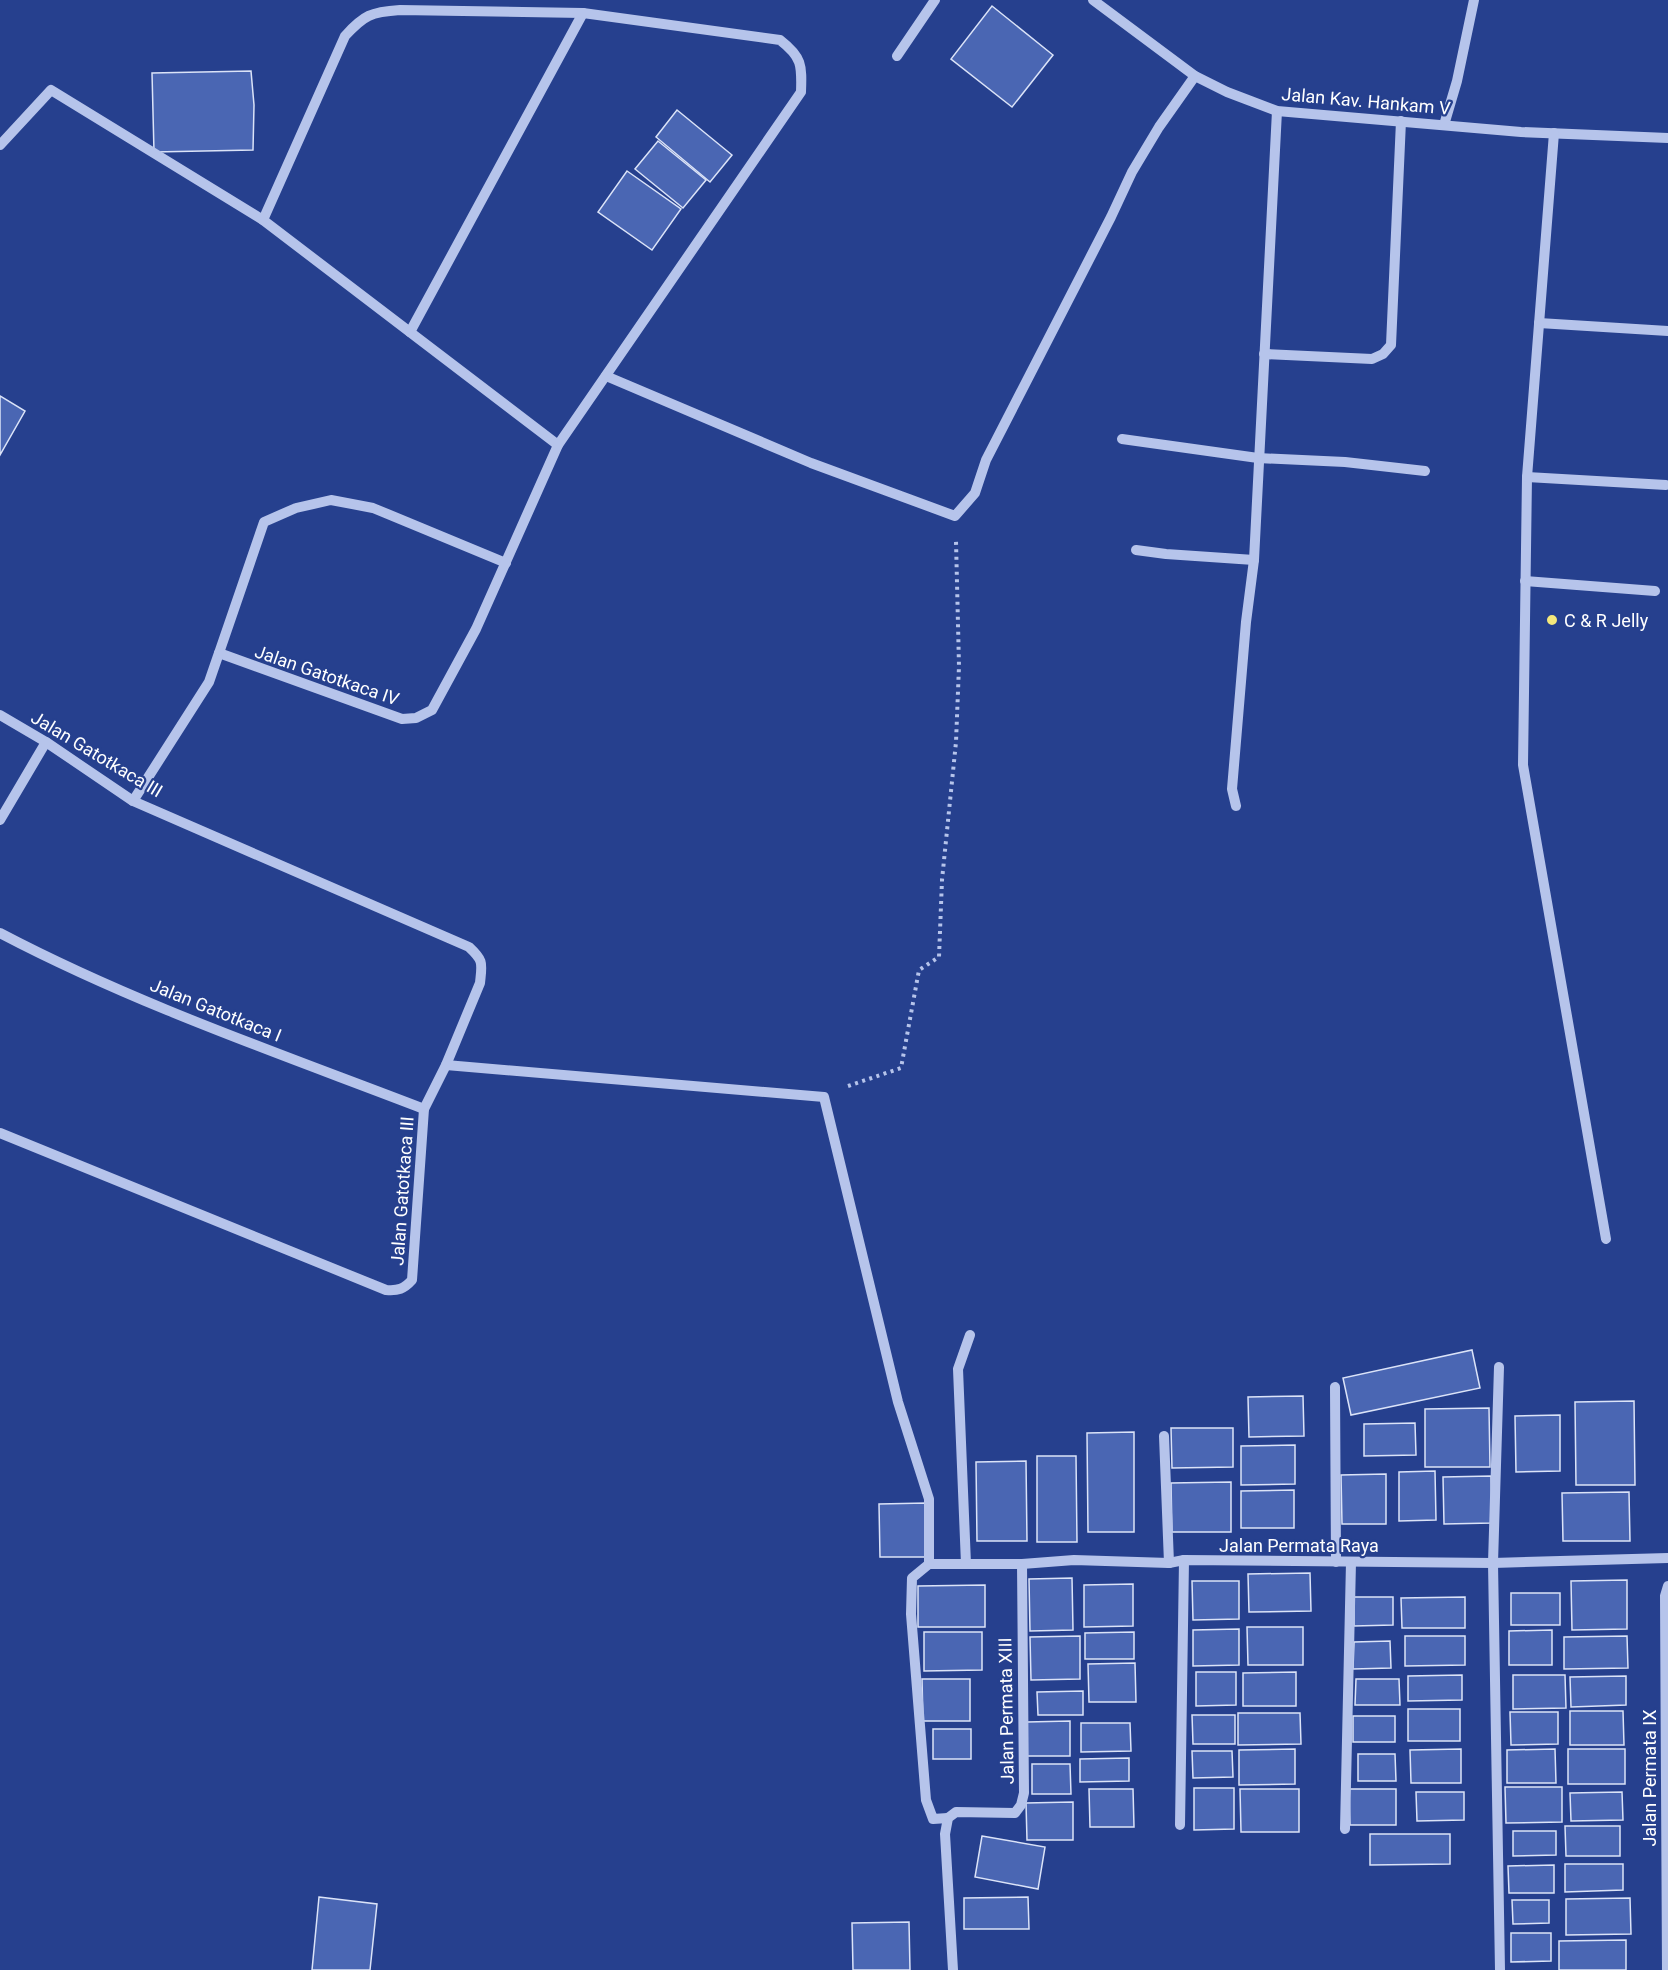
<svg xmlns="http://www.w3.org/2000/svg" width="1668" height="1970" font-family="Roboto,sans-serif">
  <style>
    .building { fill: #4a66b3; stroke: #dbe3f8; stroke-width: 1.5 }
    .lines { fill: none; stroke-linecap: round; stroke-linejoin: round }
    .path { stroke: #b6c4eb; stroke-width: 4; stroke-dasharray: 3 4.5; stroke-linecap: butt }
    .minor { stroke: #b6c4eb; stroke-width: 10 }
    .poi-dot { fill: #f4e87b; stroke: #26408e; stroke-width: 2 }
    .labels { text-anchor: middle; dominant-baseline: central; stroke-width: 4.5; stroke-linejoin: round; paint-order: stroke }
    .street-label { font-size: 18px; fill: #fff; stroke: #26408e }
    .poi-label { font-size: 18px; fill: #fff; stroke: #26408e; text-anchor: start }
  </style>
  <rect width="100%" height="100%" fill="#26408e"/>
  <!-- building -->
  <g class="building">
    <path d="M 992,6 L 1053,55 L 1012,107 L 951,59 Z"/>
    <path d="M 251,71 L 254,105 L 253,150 L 154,152 L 152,73 Z"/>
    <path d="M 677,110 L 732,155 L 710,182 L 656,137 Z"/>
    <path d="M 658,141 L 706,180 L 683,208 L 635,169 Z"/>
    <path d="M 627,171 L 681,209 L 652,250 L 598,212 Z"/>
    <path d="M 0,396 L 25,411 L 0,455 Z"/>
    <path d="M 1472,1350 L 1480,1388 L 1351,1415 L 1343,1378 Z"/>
    <path d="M 1303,1396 L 1304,1436 L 1249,1437 L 1248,1397 Z"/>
    <path d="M 1634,1401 L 1635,1485 L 1576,1485 L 1575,1402 Z"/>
    <path d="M 1489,1408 L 1490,1467 L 1425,1467 L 1425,1409 Z"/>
    <path d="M 1560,1415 L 1560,1471 L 1516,1472 L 1515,1416 Z"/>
    <path d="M 1415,1423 L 1416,1455 L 1364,1456 L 1364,1424 Z"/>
    <path d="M 1171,1428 L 1233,1428 L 1233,1467 L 1172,1468 Z"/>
    <path d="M 1134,1432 L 1134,1532 L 1088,1532 L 1087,1433 Z"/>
    <path d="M 1295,1445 L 1295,1484 L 1241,1485 L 1241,1446 Z"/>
    <path d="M 1037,1456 L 1076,1456 L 1077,1542 L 1037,1542 Z"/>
    <path d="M 1026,1461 L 1027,1541 L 977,1541 L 976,1462 Z"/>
    <path d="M 1435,1471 L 1436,1520 L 1399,1521 L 1399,1472 Z"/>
    <path d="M 1386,1474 L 1386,1524 L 1342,1524 L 1341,1475 Z"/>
    <path d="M 1491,1476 L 1492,1523 L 1444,1524 L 1443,1477 Z"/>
    <path d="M 1231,1482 L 1231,1532 L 1172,1532 L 1171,1483 Z"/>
    <path d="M 1294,1490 L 1294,1528 L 1241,1528 L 1241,1491 Z"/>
    <path d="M 1629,1492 L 1630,1541 L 1563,1541 L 1562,1493 Z"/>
    <path d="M 926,1503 L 926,1557 L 880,1557 L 879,1504 Z"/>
    <path d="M 1310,1573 L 1311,1611 L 1249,1612 L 1248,1574 Z"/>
    <path d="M 1072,1578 L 1073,1630 L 1030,1631 L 1029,1579 Z"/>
    <path d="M 1627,1580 L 1627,1629 L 1572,1630 L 1571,1581 Z"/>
    <path d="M 1192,1581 L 1239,1581 L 1239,1619 L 1193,1620 Z"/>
    <path d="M 1133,1584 L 1133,1626 L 1084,1627 L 1084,1585 Z"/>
    <path d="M 985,1585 L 985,1627 L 918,1627 L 918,1586 Z"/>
    <rect x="1511" y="1593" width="49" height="32"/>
    <path d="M 1354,1597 L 1393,1597 L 1393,1625 L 1354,1626 Z"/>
    <path d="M 1465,1597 L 1465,1628 L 1402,1628 L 1401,1598 Z"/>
    <path d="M 1247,1627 L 1303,1627 L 1303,1665 L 1248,1665 Z"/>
    <path d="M 1239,1629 L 1239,1665 L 1193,1666 L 1193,1630 Z"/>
    <path d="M 1552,1630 L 1552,1665 L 1509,1665 L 1509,1631 Z"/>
    <path d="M 924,1632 L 982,1632 L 982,1670 L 924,1671 Z"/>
    <path d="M 1134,1632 L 1134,1659 L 1085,1659 L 1085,1633 Z"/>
    <path d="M 1080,1636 L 1080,1679 L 1031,1680 L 1030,1637 Z"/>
    <path d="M 1405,1636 L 1465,1636 L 1465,1665 L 1405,1666 Z"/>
    <path d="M 1627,1636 L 1628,1668 L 1564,1669 L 1564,1637 Z"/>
    <path d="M 1390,1641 L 1391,1668 L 1353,1669 L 1354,1642 Z"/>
    <path d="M 1135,1663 L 1136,1702 L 1089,1702 L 1088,1664 Z"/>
    <path d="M 1196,1672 L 1236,1672 L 1236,1705 L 1196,1706 Z"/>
    <path d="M 1296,1672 L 1296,1706 L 1243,1706 L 1243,1673 Z"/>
    <path d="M 1462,1675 L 1462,1700 L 1408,1701 L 1408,1676 Z"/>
    <path d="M 1513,1675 L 1565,1675 L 1566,1708 L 1513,1709 Z"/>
    <path d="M 1626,1676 L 1626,1705 L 1571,1707 L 1570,1677 Z"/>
    <path d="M 922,1679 L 970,1679 L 970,1721 L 923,1721 Z"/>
    <path d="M 1356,1679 L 1399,1679 L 1400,1705 L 1355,1705 Z"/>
    <path d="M 1083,1691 L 1083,1715 L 1038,1715 L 1037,1692 Z"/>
    <rect x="1408" y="1709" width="52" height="32"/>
    <path d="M 1570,1711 L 1623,1711 L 1624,1745 L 1570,1745 Z"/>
    <path d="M 1510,1712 L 1558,1712 L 1558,1744 L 1511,1745 Z"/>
    <path d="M 1238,1713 L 1300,1713 L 1301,1744 L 1238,1745 Z"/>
    <path d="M 1192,1715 L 1235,1715 L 1235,1744 L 1193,1744 Z"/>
    <rect x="1353" y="1716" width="42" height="26"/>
    <path d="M 1070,1721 L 1070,1756 L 1027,1756 L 1027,1722 Z"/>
    <path d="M 1081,1723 L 1130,1723 L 1131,1751 L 1081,1752 Z"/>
    <rect x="933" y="1729" width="38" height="30"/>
    <path d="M 1295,1749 L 1295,1784 L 1239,1785 L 1239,1750 Z"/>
    <path d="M 1461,1749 L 1461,1783 L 1411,1783 L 1410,1750 Z"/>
    <path d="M 1555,1749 L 1556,1783 L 1507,1783 L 1507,1750 Z"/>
    <rect x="1568" y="1749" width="57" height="35"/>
    <path d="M 1192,1751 L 1232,1751 L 1233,1777 L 1193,1778 Z"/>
    <path d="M 1358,1754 L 1395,1754 L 1396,1781 L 1358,1781 Z"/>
    <path d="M 1129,1758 L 1129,1781 L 1080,1782 L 1080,1759 Z"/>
    <path d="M 1032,1764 L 1070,1764 L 1071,1794 L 1032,1794 Z"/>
    <path d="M 1505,1787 L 1562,1787 L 1562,1822 L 1506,1823 Z"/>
    <path d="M 1194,1788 L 1234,1788 L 1234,1829 L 1194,1830 Z"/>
    <path d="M 1089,1789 L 1133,1789 L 1134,1827 L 1090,1827 Z"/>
    <path d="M 1240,1789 L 1299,1789 L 1299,1832 L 1241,1832 Z"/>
    <path d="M 1349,1789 L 1396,1789 L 1396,1825 L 1350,1825 Z"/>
    <path d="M 1416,1792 L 1464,1792 L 1464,1820 L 1417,1821 Z"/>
    <path d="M 1622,1792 L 1623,1820 L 1571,1821 L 1570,1793 Z"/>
    <path d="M 1073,1802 L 1073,1840 L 1027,1840 L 1026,1803 Z"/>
    <path d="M 1565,1826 L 1620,1826 L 1620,1856 L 1566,1856 Z"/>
    <path d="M 1513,1831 L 1556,1831 L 1556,1855 L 1513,1856 Z"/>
    <path d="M 1370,1834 L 1450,1834 L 1450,1864 L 1370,1865 Z"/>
    <path d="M 982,1836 L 1045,1847 L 1038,1889 L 975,1877 Z"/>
    <path d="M 1565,1864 L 1623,1864 L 1623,1890 L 1565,1892 Z"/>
    <path d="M 1554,1865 L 1554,1893 L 1509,1893 L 1508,1866 Z"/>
    <path d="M 319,1897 L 377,1904 L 370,1970 L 312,1970 Z"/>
    <path d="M 1028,1897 L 1029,1929 L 964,1929 L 964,1898 Z"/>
    <path d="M 1630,1898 L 1631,1934 L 1566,1935 L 1566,1899 Z"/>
    <path d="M 1512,1900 L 1549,1900 L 1549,1923 L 1513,1924 Z"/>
    <path d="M 909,1922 L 910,1970 L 853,1970 L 852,1923 Z"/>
    <path d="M 1511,1933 L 1551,1933 L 1551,1961 L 1511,1962 Z"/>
    <path d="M 1626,1940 L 1626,1970 L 1559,1970 L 1559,1941 Z"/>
  </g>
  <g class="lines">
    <!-- path -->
    <path class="path" d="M 848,1086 L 901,1068 L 919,970 L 939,957 L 942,880 L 956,742 L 959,666 L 956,541"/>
    <!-- minor -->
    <g class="minor">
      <path d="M 1093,0 L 1195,76 L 1227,92 L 1277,111 L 1521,132 L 1668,138"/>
      <path d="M 897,56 L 935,0"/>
      <path d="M 1444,125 L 1457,81 L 1474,0"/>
      <path d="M 1554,133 L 1527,477 L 1523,765 L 1606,1239"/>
      <path d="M 0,145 L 51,90 L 263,220 L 558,445"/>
      <path d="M 1539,323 L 1668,331"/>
      <path d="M 410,332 L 583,13"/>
      <path d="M 1264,354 L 1372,359 L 1383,354 L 1391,345 L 1401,121"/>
      <path d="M 606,376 L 811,463 L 955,516 L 975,493 L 986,460 L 1111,217 L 1132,172 L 1159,127 L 1195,76"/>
      <path d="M 1122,439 L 1258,458 L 1345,462 L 1425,471"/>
      <path d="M 1527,477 L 1666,485"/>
      <path d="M 1136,550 L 1166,554 L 1254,560"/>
      <path d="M 1525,581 L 1655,591"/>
      <path d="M 219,653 L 264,522 L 296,508 L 331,500 L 373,508 L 506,563"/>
      <path d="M 0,715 L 46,742 L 133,801 L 469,947 C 484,961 482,963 480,983 L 446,1065 L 424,1109 L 412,1280 C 404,1289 398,1291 386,1290 L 0,1133"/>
      <path d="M 133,801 L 209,682 L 219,653 L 402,719 L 416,718 L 432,710 L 476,629 L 558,445 L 801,92 C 802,65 802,57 780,40 L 583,13 L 400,10 C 371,12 364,15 345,36 L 263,220"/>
      <path d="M 1236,806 L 1232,789 L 1246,622 L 1254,560 L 1277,111"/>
      <path d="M 0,820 L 46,742"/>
      <path d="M 0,933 C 135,1004 281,1054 424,1109"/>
      <path d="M 446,1065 L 824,1097 L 898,1402 L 929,1499 L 929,1564"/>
      <path d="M 1499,1367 L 1493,1563 L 1500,1970"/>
      <path d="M 1335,1387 L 1336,1562"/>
      <path d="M 1164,1436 L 1169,1563"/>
      <path d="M 929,1564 L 1022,1564 L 1074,1560 L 1169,1563 L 1184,1560 L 1493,1563 L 1668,1558"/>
      <path d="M 929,1564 L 912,1578 L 911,1614 L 926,1800 L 933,1819 L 948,1818"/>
      <path d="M 966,1564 L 958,1369 L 970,1335"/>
      <path d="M 1180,1825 L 1184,1560"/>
      <path d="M 1345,1829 L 1351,1562"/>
      <path d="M 953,1970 L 945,1834 L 948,1818 L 956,1812 L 1015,1813 L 1021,1805 L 1024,1793 L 1022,1564"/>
      <path d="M 1667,1970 L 1665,1596 L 1668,1586"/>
    </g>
  </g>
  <!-- markers -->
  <circle class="poi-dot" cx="1552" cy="620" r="6"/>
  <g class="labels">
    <!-- street labels -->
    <g class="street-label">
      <text transform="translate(1366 101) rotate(5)">Jalan Kav. Hankam V</text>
      <text transform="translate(327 675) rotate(19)">Jalan Gatotkaca IV</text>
      <text transform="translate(97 754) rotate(31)">Jalan Gatotkaca III</text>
      <text transform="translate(216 1010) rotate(22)">Jalan Gatotkaca I</text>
      <text transform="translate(402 1191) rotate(-86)">Jalan Gatotkaca III</text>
      <text x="1299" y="1545">Jalan Permata Raya</text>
      <text transform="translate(1006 1711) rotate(-91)">Jalan Permata XIII</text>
      <text transform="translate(1649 1778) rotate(-90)">Jalan Permata IX</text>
    </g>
    <!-- poi labels -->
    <g class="poi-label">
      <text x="1564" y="620">C &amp; R Jelly</text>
    </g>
  </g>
</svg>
